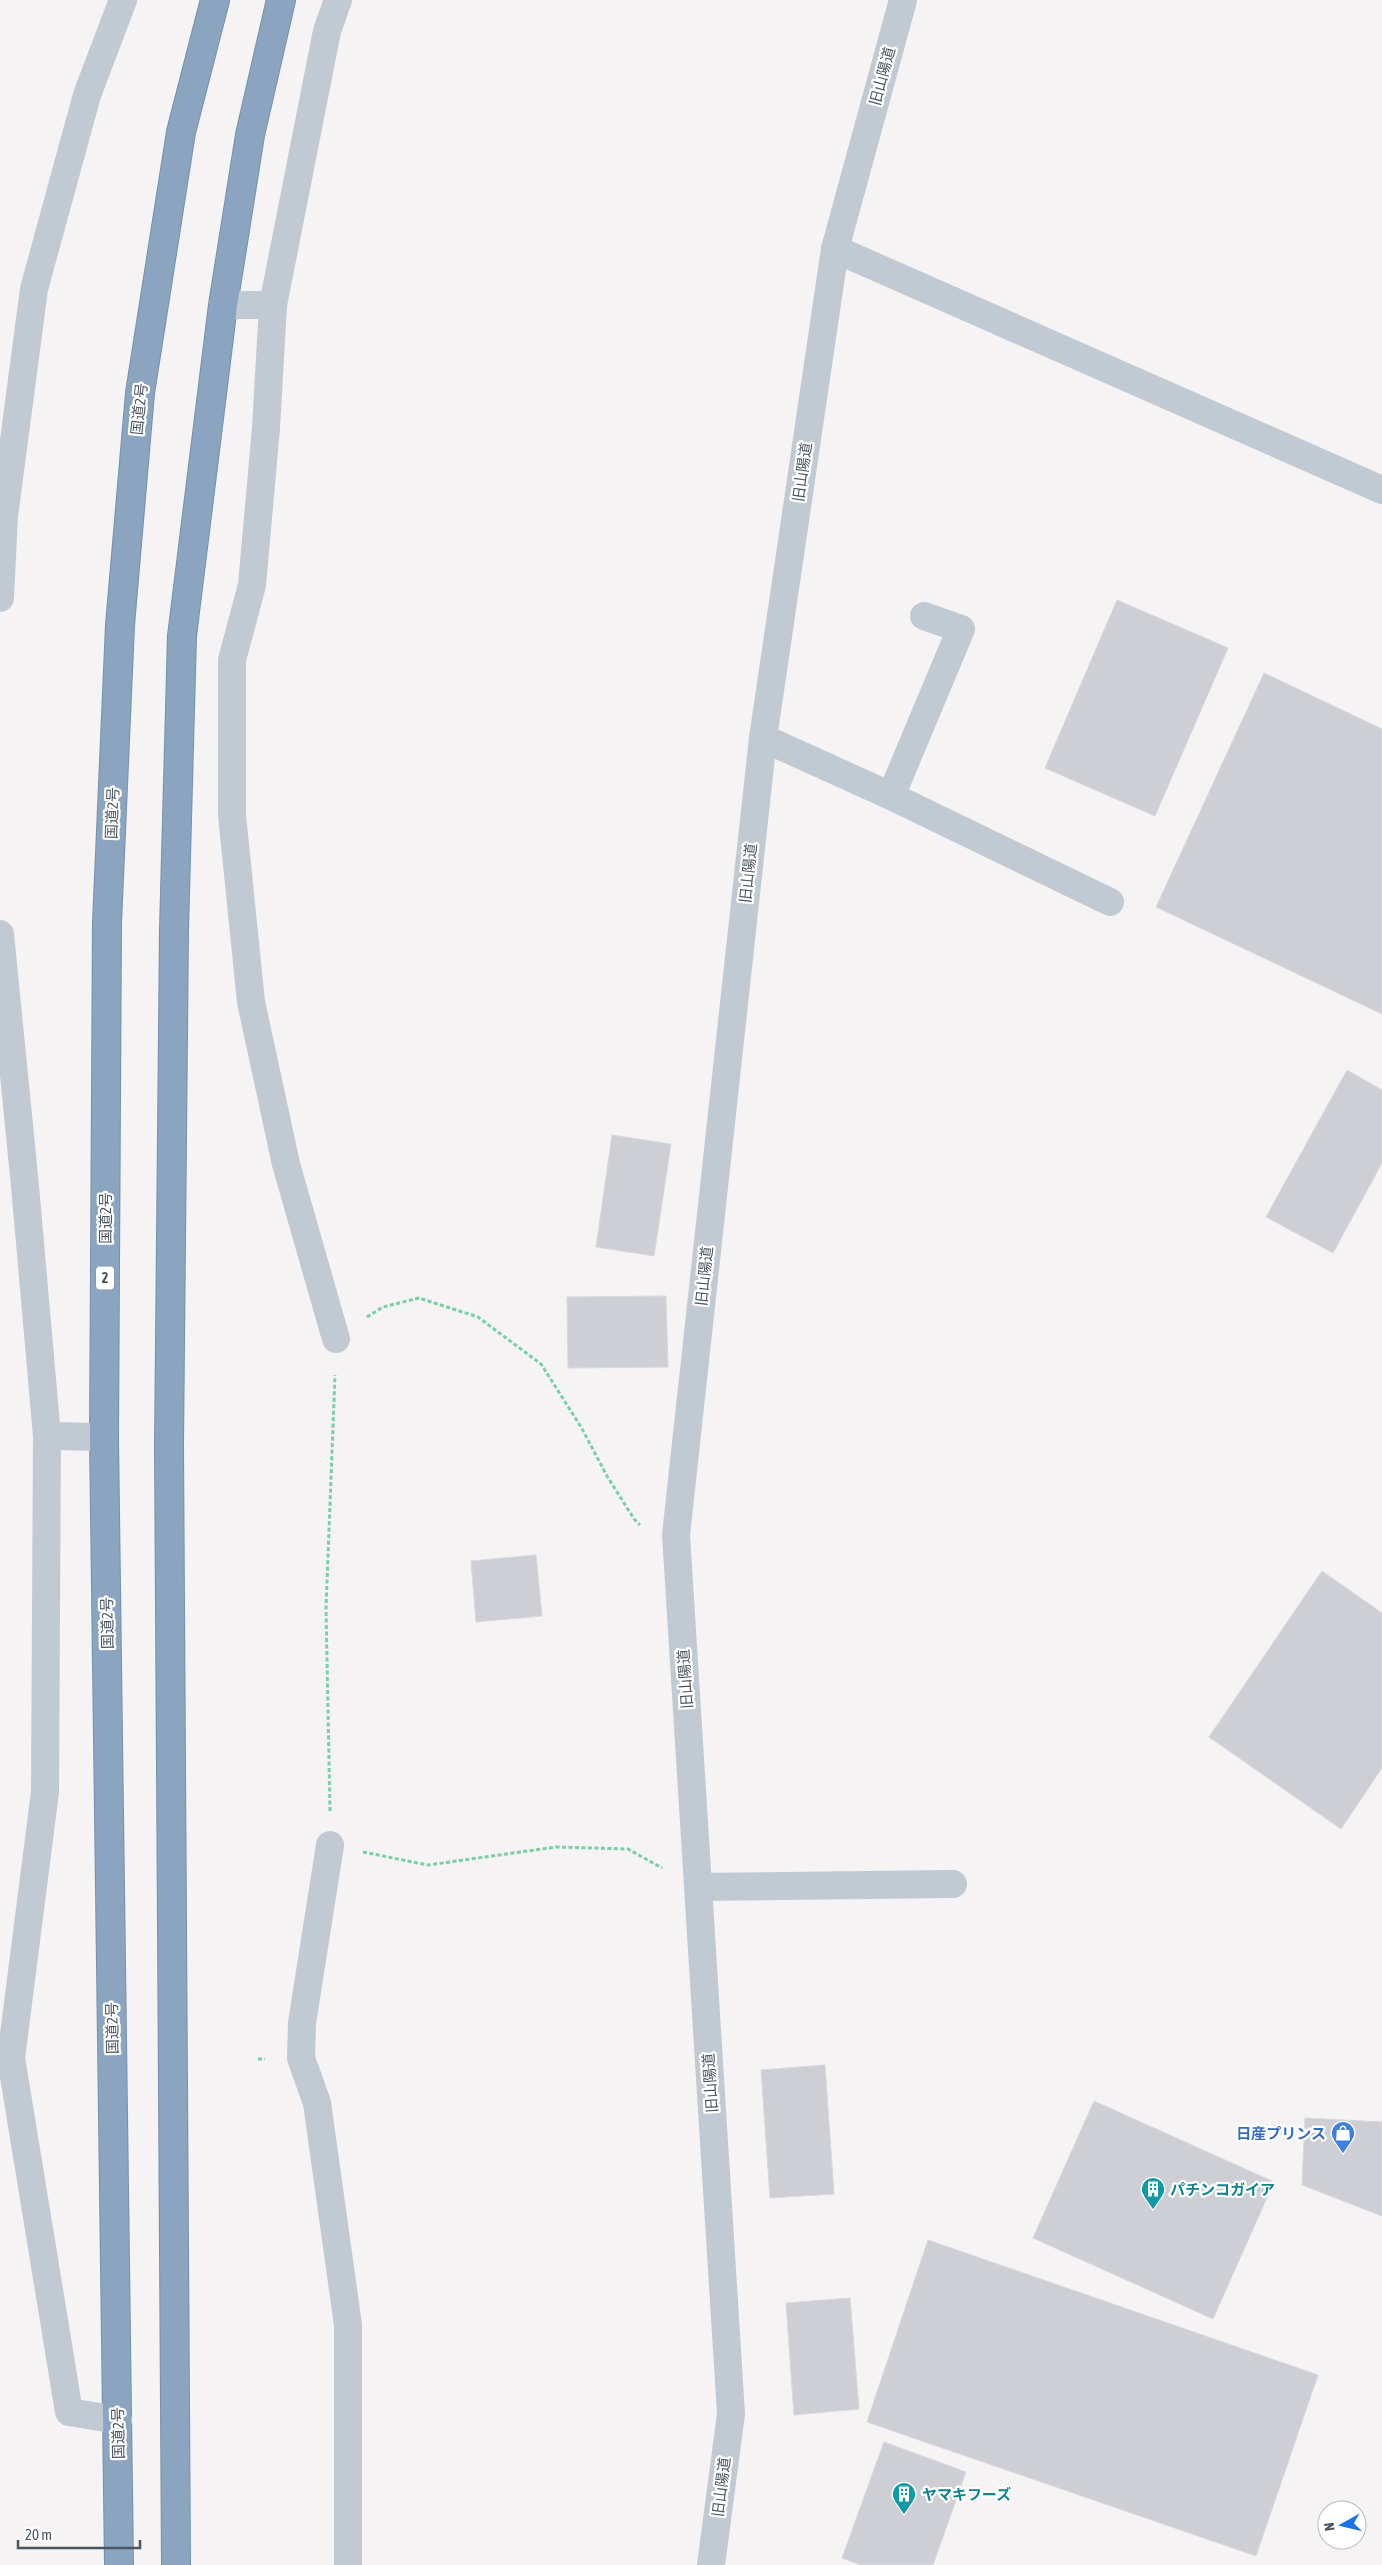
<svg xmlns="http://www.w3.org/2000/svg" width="1382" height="2565" font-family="'Asap Condensed','Noto Sans JP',sans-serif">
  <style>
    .building { fill: #cdcfd5; stroke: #d7d9de }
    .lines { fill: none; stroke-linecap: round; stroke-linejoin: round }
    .highway-casing { stroke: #7690ad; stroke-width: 30 }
    .path { stroke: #7ad0a6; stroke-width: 3; stroke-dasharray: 4 2.5; stroke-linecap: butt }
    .street { stroke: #c1cad2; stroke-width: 28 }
    .highway { stroke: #8ba5c1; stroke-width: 28 }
    .labels { text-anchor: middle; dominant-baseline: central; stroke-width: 4.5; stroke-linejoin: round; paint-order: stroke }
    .shield { fill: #fff; stroke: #808990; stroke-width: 1 }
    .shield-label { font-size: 14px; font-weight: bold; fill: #4a5661 }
    .street-label { font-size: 15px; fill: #4a5661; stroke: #fff }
    .shop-label { font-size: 15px; font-weight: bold; fill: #366cbe; stroke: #fff; text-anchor: end }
    .culture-label { font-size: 15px; font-weight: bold; fill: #0d838f; stroke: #fff; text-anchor: start }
  </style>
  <rect width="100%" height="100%" fill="#f5f3f3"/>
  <!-- building -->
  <g class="building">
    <path d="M 1117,600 L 1228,648 L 1155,816 L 1045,768 Z"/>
    <path d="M 1264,673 L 1382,729 L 1382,1014 L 1156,907 Z"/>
    <path d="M 1347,1070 L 1382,1090 L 1382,1163 L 1333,1253 L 1266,1217 Z"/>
    <path d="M 612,1135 L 671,1144 L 654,1256 L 596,1247 Z"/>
    <path d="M 666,1296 L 668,1367 L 568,1368 L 567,1297 Z"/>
    <path d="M 536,1555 L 542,1616 L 476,1622 L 471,1561 Z"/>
    <path d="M 1322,1571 L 1382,1613 L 1382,1768 L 1341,1829 L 1209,1737 Z"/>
    <path d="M 825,2065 L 834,2194 L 770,2198 L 761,2070 Z"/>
    <path d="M 1094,2101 L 1274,2182 L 1213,2319 L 1033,2238 Z"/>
    <path d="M 1305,2118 L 1382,2122 L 1382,2216 L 1302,2185 Z"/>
    <path d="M 928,2240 L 1318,2375 L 1256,2556 L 867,2422 Z"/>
    <path d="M 850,2298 L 859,2409 L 794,2415 L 786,2303 Z"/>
    <path d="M 884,2442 L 966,2472 L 933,2565 L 861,2565 L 842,2558 Z"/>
  </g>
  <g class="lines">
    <!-- highway casing -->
    <g class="highway-casing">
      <g id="highway">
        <path d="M 119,2565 L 104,1437 L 107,923 L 120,625 L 140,393 L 181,132 L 215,0"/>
        <path d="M 176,2565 L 169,1446 L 174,930 L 182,636 L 223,305 L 250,135 L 281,0"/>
      </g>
    </g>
    <!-- path -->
    <g class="path">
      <path d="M 367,1317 L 383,1307 L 419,1298 L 478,1317 L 541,1364 L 581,1427 L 607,1476 L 634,1519 L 640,1525"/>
      <path d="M 330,1811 L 326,1608 L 335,1375"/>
      <path d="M 363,1852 L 428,1865 L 556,1847 L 628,1849 L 662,1868"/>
      <path d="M 258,2059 L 265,2059"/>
    </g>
    <!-- street -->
    <g class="street">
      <path d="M 835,249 L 1382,490"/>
      <path d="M 223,305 L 273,305"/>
      <path d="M 0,598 L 4,516 L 34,289 L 87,95 L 123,0"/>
      <path d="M 763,738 L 891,796 L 1110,902"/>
      <path d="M 891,796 L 961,629 L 924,616"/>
      <path d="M 0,934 L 25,1186 L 47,1436 L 45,1792 L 11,2058 L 69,2412 L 118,2420"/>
      <path d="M 336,1339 L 286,1164 L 251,1002 L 232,815 L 232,660 L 252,585 L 266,428 L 273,305 L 327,31 L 338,0"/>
      <path d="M 47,1436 L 104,1437"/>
      <path d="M 330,1845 L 302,2023 L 301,2058 L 317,2103 L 348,2325 L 348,2565"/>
      <path d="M 698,1887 L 953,1884"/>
      <path d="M 711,2565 L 731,2414 L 676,1535 L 763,738 L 835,249 L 903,0"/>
    </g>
    <!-- highway -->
    <use href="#highway" class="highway"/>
  </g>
  <!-- icons -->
  <defs>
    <g id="shop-pin" transform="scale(1.25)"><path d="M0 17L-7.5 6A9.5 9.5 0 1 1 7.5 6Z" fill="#3f7fe0" stroke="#fff"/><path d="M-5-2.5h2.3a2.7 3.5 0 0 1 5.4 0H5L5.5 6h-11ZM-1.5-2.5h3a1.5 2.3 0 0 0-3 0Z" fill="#fff"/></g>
    <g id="building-pin" transform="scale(1.25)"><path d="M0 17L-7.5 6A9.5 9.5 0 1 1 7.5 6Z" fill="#0f9aa8" stroke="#fff"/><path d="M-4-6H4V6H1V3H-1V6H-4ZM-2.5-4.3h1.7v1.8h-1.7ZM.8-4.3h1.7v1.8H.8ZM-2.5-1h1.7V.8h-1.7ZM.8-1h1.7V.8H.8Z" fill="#fff"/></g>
  </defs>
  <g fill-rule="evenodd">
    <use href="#shop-pin" x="1343" y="2133"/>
    <use href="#building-pin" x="1153" y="2189"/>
    <use href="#building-pin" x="904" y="2494"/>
  </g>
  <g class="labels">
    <!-- shield labels -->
    <rect class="shield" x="96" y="1266.5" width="18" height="23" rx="4"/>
    <g class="shield-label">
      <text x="105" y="1278">2</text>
    </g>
    <!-- street labels -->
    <g class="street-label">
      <text transform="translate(882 76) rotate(-75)">旧山陽道</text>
      <text transform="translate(139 409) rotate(-84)">国道2号</text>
      <text transform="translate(802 472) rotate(-82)">旧山陽道</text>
      <text transform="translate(112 813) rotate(-88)">国道2号</text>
      <text transform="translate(748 873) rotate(-84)">旧山陽道</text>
      <text transform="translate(105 1218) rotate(-90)">国道2号</text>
      <text transform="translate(704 1276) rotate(-84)">旧山陽道</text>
      <text transform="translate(107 1623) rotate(-91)">国道2号</text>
      <text transform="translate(685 1679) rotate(-94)">旧山陽道</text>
      <text transform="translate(112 2028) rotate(-91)">国道2号</text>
      <text transform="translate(710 2083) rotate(-94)">旧山陽道</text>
      <text transform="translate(118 2433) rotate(-91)">国道2号</text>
      <text transform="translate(721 2487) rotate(-83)">旧山陽道</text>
    </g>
    <!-- shop labels -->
    <g class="shop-label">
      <text x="1326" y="2133">日産プリンス</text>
    </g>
    <!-- culture labels -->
    <g class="culture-label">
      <text x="1170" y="2189">パチンコガイア</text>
      <text x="922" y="2494">ヤマキフーズ</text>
    </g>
  </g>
  <!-- north arrow -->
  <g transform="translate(1342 2525) rotate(262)"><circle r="24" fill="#ffffff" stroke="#b7bbc0"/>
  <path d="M0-4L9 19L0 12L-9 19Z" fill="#1a73e8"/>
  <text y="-8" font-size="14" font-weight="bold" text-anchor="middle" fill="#4a5661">N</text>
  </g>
  <!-- scale -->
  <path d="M18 2540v8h122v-8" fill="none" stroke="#4a5661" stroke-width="2.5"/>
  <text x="25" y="2540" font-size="15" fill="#4a5661" stroke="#ffffff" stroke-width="4" paint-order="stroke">20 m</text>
</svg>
